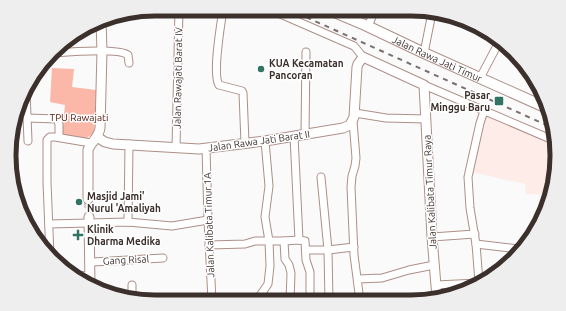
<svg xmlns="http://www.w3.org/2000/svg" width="566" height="311" font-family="Ubuntu,sans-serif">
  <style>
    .built { fill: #fdece8 }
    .green { fill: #fbb7a7 }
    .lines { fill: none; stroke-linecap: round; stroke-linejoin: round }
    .tertiary-tunnel { stroke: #d4d2d1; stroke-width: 9; stroke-dasharray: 9 4.5; stroke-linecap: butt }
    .minor-casing { stroke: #ad8f88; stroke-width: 9 }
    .tertiary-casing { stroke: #ad8f88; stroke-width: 11 }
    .secondary-casing { stroke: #ad8f88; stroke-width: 12 }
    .minor { stroke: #fff; stroke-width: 7 }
    .tertiary { stroke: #fff; stroke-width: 9 }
    .secondary { stroke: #fff; stroke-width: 10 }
    .rail { stroke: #78706e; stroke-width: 2; stroke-dasharray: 5 5; stroke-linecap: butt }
    .poi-dot { fill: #327464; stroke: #fff; stroke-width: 1.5 }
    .labels { text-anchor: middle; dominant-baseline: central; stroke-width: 3; stroke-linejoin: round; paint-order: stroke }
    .street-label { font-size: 10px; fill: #3c302d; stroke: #fff }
    .poi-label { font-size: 10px; font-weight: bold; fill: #3c302d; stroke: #fff; text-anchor: start }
    .park-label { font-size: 10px; fill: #541609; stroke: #fff }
    .rim { fill: none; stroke: #3c302d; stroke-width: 5 }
  </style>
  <rect width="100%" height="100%" fill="#fafafa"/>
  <!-- built -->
  <path class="built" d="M 484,110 L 553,139 L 556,174 L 549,195 L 526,194 L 525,184 L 467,171 Z"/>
  <!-- green -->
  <path class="green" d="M 52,68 L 74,69 L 72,87 L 96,90 L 94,133 L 85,139 L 62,134 L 65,105 L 50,102 Z"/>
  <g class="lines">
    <!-- tertiary-tunnel -->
    <path class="tertiary-tunnel" d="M 88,199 L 89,217"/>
    <!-- minor casing -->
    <g class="minor-casing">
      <g id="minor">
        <path d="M 223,9 C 221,24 212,74 219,85 L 242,91 L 243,93 L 245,143"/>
        <path d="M 269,9 L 354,46 L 363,57"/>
        <path d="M 368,27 L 375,9"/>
        <path d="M 54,53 C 67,52 119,48 128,55 L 129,63"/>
        <path d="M 424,53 L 432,13"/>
        <path d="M 480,78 L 499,42"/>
        <path d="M 424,85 L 553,140"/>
        <path d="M 26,91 L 28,141"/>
        <path d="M 355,113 L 386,118 L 426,119"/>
        <path d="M 27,118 L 57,119 L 59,124 L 59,137"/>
        <path d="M 353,121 L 356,158 L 355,166 L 352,176 L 351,187 L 354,255 L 360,301"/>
        <path d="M 305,135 L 306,52"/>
        <path d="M 294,136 L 299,240"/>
        <path d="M 176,148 L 179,9"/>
        <path d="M 206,148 L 208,220 L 212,301"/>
        <path d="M 321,177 L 328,250 L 329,301"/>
        <path d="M 128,222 L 129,144"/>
        <path d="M 49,224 L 128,222 L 172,226 L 208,220"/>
        <path d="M 432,237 L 475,234"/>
        <path d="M 284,241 L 285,259 L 289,265 L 291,273 L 290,301"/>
        <path d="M 476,244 L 519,249"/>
        <path d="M 209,245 L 245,244 L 255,241 L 284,241 L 299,240 L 305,241 L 306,260 L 310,272 L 310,301"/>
        <path d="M 306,250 L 328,250 L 354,247"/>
        <path d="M 50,256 L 47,182 L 47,140 L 50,137 L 55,137 L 91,143"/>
        <path d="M 89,263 L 93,262 L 163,258"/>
        <path d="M 74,275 L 89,276"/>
        <path d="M 358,279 L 382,278 L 409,270 L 434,265"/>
        <path d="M 479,282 L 476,244 L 470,208 L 468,177 L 480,123 L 484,111"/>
        <path d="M 436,285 L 478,283"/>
        <path d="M 132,297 L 132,285"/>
        <path d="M 257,301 L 259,297 L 268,284 L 270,266 L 269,241 L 265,217 L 269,186 L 265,141"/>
      </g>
    </g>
    <!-- tertiary casing -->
    <g class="tertiary-casing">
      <g id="tertiary">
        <path d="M 97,137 L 105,142 L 113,144 L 199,149 L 265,141 L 343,128 L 350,125 L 354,117 L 357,67 L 358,64 L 363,57 L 424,85 L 432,237 L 437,298"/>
        <path d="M 88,199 L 88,150 C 91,142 99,137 100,128 L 102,51 L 101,21"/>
        <path d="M 89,217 L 90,285"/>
      </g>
    </g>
    <!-- secondary casing -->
    <g class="secondary-casing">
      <g id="secondary">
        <path id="s1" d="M 327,9 L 365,25 L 424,53 L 547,108"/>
      </g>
    </g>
    <!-- minor -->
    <use href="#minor" class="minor"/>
    <!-- tertiary -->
    <use href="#tertiary" class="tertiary"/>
    <!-- secondary -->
    <use href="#secondary" class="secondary"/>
    <!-- rail -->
    <path class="rail" d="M 288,9 L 553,128"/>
  </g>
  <!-- markers -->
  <g class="poi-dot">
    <circle cx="261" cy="69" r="4"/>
    <rect x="494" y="96" width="10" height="10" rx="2"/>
    <circle cx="79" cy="202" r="4"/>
    <path d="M76 229h4v4h4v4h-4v4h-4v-4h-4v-4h4z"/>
  </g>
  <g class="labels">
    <!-- street labels -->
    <g class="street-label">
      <text stroke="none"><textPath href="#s1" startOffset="121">Jalan Rawa Jati Timur</textPath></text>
      <text transform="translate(178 78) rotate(-89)">Jalan Rawajati Barat IV</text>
      <text transform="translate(259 141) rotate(-8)">Jalan Rawa Jati Barat II</text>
      <text transform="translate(430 192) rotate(-93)">Jalan Kalibata Timur Raya</text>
      <text transform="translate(209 225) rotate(-92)">Jalan Kalibata Timur 1A</text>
      <text transform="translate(126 260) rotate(-3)">Gang Risal</text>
    </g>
    <!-- poi labels -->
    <g class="poi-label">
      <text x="269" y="63">KUA Kecamatan<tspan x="269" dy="12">Pancoran</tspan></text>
      <text x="490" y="95" text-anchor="end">Pasar<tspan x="490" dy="12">Minggu Baru</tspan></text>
      <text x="87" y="196">Masjid Jami'<tspan x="87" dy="12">Nurul 'Amaliyah</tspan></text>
      <text x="87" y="229">Klinik<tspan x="87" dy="12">Dharma Medika</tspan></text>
    </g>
    <!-- park labels -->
    <g class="park-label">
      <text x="79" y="117">TPU Rawajati</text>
    </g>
  </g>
  <!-- crop -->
  <path d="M0 0H566V311H0ZM155 16H411A139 139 0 0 1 550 155V156A139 139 0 0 1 411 295H155A139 139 0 0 1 16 156V155A139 139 0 0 1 155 16Z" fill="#efeeee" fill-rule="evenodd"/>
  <path class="rim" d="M155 16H411A139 139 0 0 1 550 155V156A139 139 0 0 1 411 295H155A139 139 0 0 1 16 156V155A139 139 0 0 1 155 16Z"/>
</svg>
